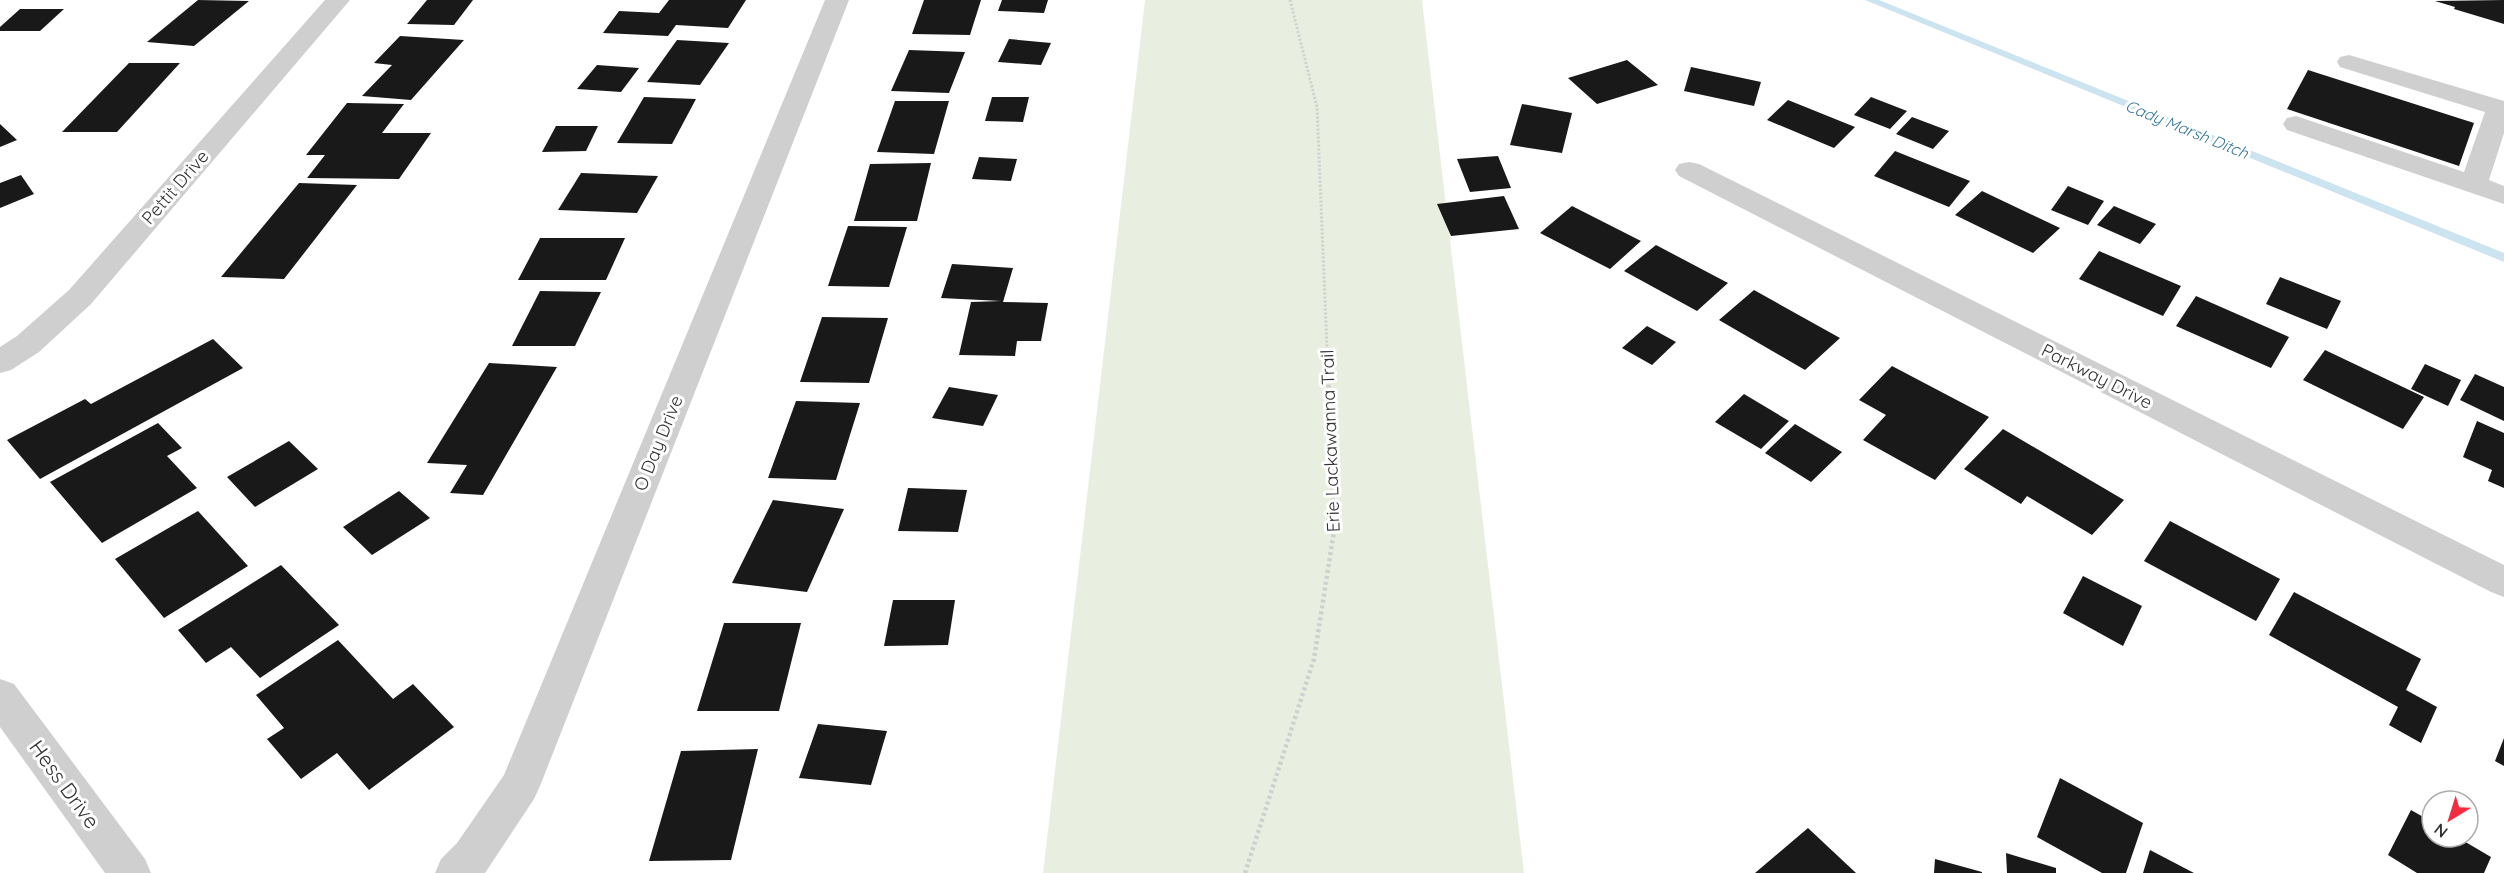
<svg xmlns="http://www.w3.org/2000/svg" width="2504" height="873" font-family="Quicksand,sans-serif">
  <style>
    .green { fill: #e9efe0 }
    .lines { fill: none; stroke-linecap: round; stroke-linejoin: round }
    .stream { fill: #cce3f0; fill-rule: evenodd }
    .building { fill: #191919 }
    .path-far1 { stroke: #cfcfcf; stroke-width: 3; stroke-dasharray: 2 2; stroke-linecap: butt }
    .path { stroke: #cfcfcf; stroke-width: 4.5; stroke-dasharray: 3 3; stroke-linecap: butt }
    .minor { fill: #cfcfcf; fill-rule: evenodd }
    .labels { text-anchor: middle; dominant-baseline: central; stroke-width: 6; stroke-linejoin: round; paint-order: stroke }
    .far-water-label { font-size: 16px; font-style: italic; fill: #39799c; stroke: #fff }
    .street-label { font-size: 18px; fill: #323232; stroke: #fff }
    .near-street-label { font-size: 21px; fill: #323232; stroke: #fff }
  </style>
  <rect width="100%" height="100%" fill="#fff"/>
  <!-- green -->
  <path class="green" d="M 1145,0 L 1422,0 L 1524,873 L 1043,873 Z"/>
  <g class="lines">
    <!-- stream -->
    <path class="stream" d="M 1865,0 L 1879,0 L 2504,253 L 2504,262 Z"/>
  </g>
  <!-- building -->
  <g class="building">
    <path d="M 198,0 L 249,1 L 194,46 L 147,42 Z"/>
    <path d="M 427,0 L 473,0 L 454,25 L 407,24 Z"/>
    <path d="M 669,0 L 746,0 L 728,28 L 676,25 L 668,36 L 603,33 L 619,11 L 659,13 Z"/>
    <path d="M 924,0 L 981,0 L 970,35 L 912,34 Z"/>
    <path d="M 1002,0 L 1048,0 L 1044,13 L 998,11 Z"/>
    <path d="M 2504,0 L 2504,24 L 2454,9 L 2455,7 L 2435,1 Z"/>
    <path d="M 20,9 L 64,9 L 40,31 L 0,31 L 0,27 Z"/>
    <path d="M 400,36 L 464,40 L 411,100 L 362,96 L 392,65 L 374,63 Z"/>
    <path d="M 1009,39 L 1051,43 L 1041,65 L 998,62 Z"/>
    <path d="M 677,40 L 729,43 L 700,85 L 647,82 Z"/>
    <path d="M 909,50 L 965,52 L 949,93 L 891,91 Z"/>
    <path d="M 1627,60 L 1658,85 L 1597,104 L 1568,78 Z"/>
    <path d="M 129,63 L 180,63 L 117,132 L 62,132 Z"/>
    <path d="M 597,65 L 639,68 L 621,92 L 577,89 Z"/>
    <path d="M 1691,67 L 1761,82 L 1754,106 L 1684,91 Z"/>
    <path d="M 2308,70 L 2474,123 L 2459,166 L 2287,109 Z"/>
    <path d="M 644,97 L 696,99 L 672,144 L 617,143 Z"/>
    <path d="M 992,97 L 1029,97 L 1023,122 L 985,121 Z"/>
    <path d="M 1871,97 L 1907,111 L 1890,129 L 1854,115 Z"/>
    <path d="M 1788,100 L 1855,127 L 1834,148 L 1767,120 Z"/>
    <path d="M 895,101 L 949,101 L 934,154 L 877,152 Z"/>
    <path d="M 347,103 L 404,104 L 382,133 L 431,133 L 399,179 L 307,178 L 325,155 L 306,155 Z"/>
    <path d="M 1522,104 L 1572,113 L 1562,153 L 1510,145 Z"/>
    <path d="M 1912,117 L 1949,131 L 1933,149 L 1896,134 Z"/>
    <path d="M 0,124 L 17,140 L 0,147 Z"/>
    <path d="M 556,126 L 598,126 L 586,151 L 542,152 Z"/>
    <path d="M 1895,151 L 1970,181 L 1949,207 L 1874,176 Z"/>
    <path d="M 1498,156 L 1511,188 L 1470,192 L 1457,159 Z"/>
    <path d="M 979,157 L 1017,159 L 1011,181 L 972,179 Z"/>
    <path d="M 931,163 L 917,221 L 854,221 L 870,164 Z"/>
    <path d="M 581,173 L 658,176 L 637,213 L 558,210 Z"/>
    <path d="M 21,175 L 34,194 L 0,208 L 0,183 Z"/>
    <path d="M 299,183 L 357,185 L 284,279 L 221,277 Z"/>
    <path d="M 2068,186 L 2104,201 L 2088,225 L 2051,210 Z"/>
    <path d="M 1982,191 L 2060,228 L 2033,253 L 1955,215 Z"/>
    <path d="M 1504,196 L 1519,229 L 1451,236 L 1437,204 Z"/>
    <path d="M 1572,206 L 1641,241 L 1610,269 L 1540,233 Z"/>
    <path d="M 2114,206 L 2156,224 L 2140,244 L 2097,225 Z"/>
    <path d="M 848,226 L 907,227 L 889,287 L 828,286 Z"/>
    <path d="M 540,238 L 625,238 L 606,280 L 518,280 Z"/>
    <path d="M 1656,245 L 1728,283 L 1697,311 L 1624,271 Z"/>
    <path d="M 2099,251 L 2181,286 L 2163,316 L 2079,279 Z"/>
    <path d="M 952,264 L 1013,268 L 1003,302 L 1048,303 L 1041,341 L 1017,341 L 1015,356 L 959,355 L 971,302 L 1001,301 L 941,298 Z"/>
    <path d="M 2280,277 L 2341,301 L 2327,329 L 2266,304 Z"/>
    <path d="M 1754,290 L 1840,338 L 1805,370 L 1719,320 Z"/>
    <path d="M 540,291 L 601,292 L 575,346 L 512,346 Z"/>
    <path d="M 2196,296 L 2289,337 L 2271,368 L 2176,326 Z"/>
    <path d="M 822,317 L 888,318 L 869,383 L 800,382 Z"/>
    <path d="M 1647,326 L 1676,342 L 1652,365 L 1622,348 Z"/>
    <path d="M 213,339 L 243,368 L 40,479 L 7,440 L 85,399 L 91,404 Z"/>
    <path d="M 2325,350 L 2424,397 L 2403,429 L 2303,380 Z"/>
    <path d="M 489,363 L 557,367 L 483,495 L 450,493 L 467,465 L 427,463 Z"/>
    <path d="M 2425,364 L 2461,380 L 2448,406 L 2411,389 Z"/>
    <path d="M 1892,366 L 1989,417 L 1935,480 L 1863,440 L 1886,415 L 1859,400 Z"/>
    <path d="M 2475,374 L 2504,387 L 2504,421 L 2460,400 Z"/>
    <path d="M 949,387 L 998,395 L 983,426 L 932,418 Z"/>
    <path d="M 1744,394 L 1789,421 L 1761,449 L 1715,422 Z"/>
    <path d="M 796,401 L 860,403 L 836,480 L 768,478 Z"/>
    <path d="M 2477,421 L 2504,433 L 2504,488 L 2488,481 L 2492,470 L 2463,457 Z"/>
    <path d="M 158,423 L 182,448 L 167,456 L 197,488 L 102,543 L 50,482 Z"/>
    <path d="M 1795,424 L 1842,452 L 1811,482 L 1765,453 Z"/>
    <path d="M 2003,429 L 2124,500 L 2092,535 L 2027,496 L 2021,504 L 1964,469 Z"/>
    <path d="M 289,441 L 318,469 L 255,507 L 227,477 Z"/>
    <path d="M 908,488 L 967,490 L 958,532 L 898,531 Z"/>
    <path d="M 399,491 L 430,518 L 372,555 L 343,527 Z"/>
    <path d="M 773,500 L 844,509 L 807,592 L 732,583 Z"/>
    <path d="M 198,511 L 248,566 L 164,618 L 115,559 Z"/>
    <path d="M 2170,521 L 2280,579 L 2256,621 L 2144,561 Z"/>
    <path d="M 281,565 L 339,625 L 260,678 L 231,647 L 206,663 L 178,630 Z"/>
    <path d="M 2083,576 L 2142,606 L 2123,646 L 2063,613 Z"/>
    <path d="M 2294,592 L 2421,659 L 2406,690 L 2437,707 L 2421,743 L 2389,725 L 2398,707 L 2269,635 Z"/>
    <path d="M 893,600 L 955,600 L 948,645 L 884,646 Z"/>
    <path d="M 724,623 L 801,623 L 779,711 L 697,711 Z"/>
    <path d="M 338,640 L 393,699 L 413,684 L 454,727 L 369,790 L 337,753 L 301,779 L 267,739 L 284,728 L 256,695 Z"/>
    <path d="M 818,724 L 887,731 L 871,785 L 799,778 Z"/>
    <path d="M 2504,738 L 2504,766 L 2495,761 Z"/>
    <path d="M 758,749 L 731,860 L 649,861 L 681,751 Z"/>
    <path d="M 2060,778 L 2143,823 L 2126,873 L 2102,873 L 2037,837 Z"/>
    <path d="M 2411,810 L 2432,822 L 2432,837 L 2457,837 L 2491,857 L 2484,873 L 2417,873 L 2388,855 Z"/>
    <path d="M 1808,828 L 1856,873 L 1755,873 Z"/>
    <path d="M 2150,850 L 2194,873 L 2143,873 Z"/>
    <path d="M 2006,853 L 2056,868 L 2056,873 L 2007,873 Z"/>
    <path d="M 1935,859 L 1982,872 L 1982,873 L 1934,873 Z"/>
  </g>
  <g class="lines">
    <!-- path-far1 -->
    <path class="path-far1" d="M 1290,0 L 1317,107 L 1328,373"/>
    <!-- path -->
    <path class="path" d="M 1245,873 L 1314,659 L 1334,531 L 1328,372"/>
    <!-- minor -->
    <g class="minor">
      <path d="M 325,0 L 350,0 L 91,304 L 39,352 L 11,370 L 0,373 L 0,347 L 17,336 L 69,290 Z"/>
      <path d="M 825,0 L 849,0 L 540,786 L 534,799 L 485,873 L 435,873 L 441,859 L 457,843 L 504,775 Z"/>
      <path d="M 2349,55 L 2504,101 L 2504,133 L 2489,180 L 2504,186 L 2504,204 L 2287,130 L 2283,124 L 2287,118 L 2296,116 L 2464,172 L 2485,112 L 2340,67 L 2337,62 L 2340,57 Z"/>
      <path d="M 1689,162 L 1699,164 L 2504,565 L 2504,597 L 2491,592 L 1679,176 L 1675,170 L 1679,164 Z"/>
      <path d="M 0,679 L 14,684 L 145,859 L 151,873 L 105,873 L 0,727 Z"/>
    </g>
  </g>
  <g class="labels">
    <!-- far-water labels -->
    <g class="far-water-label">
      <text transform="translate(2187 129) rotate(22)">Cady Marsh Ditch</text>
    </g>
    <!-- street labels -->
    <g class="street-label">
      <text transform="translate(175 187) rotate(-49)">Pettit Drive</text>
      <text transform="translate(2097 376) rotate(27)">Parkway Drive</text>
      <text transform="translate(1330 441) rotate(-92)">Erie Lackawanna Trail</text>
      <text transform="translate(658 443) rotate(-68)">O Day Drive</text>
    </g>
    <!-- near-street labels -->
    <g class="near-street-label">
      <text transform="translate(65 784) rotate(54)">Hess Drive</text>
    </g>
  </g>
  <!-- north arrow -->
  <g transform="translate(2450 819) rotate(218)"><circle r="28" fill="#ffffff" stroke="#adadad" stroke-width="1.5"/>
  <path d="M0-4.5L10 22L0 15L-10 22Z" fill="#f22c41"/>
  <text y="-9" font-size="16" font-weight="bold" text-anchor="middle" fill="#323232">N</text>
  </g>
</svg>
